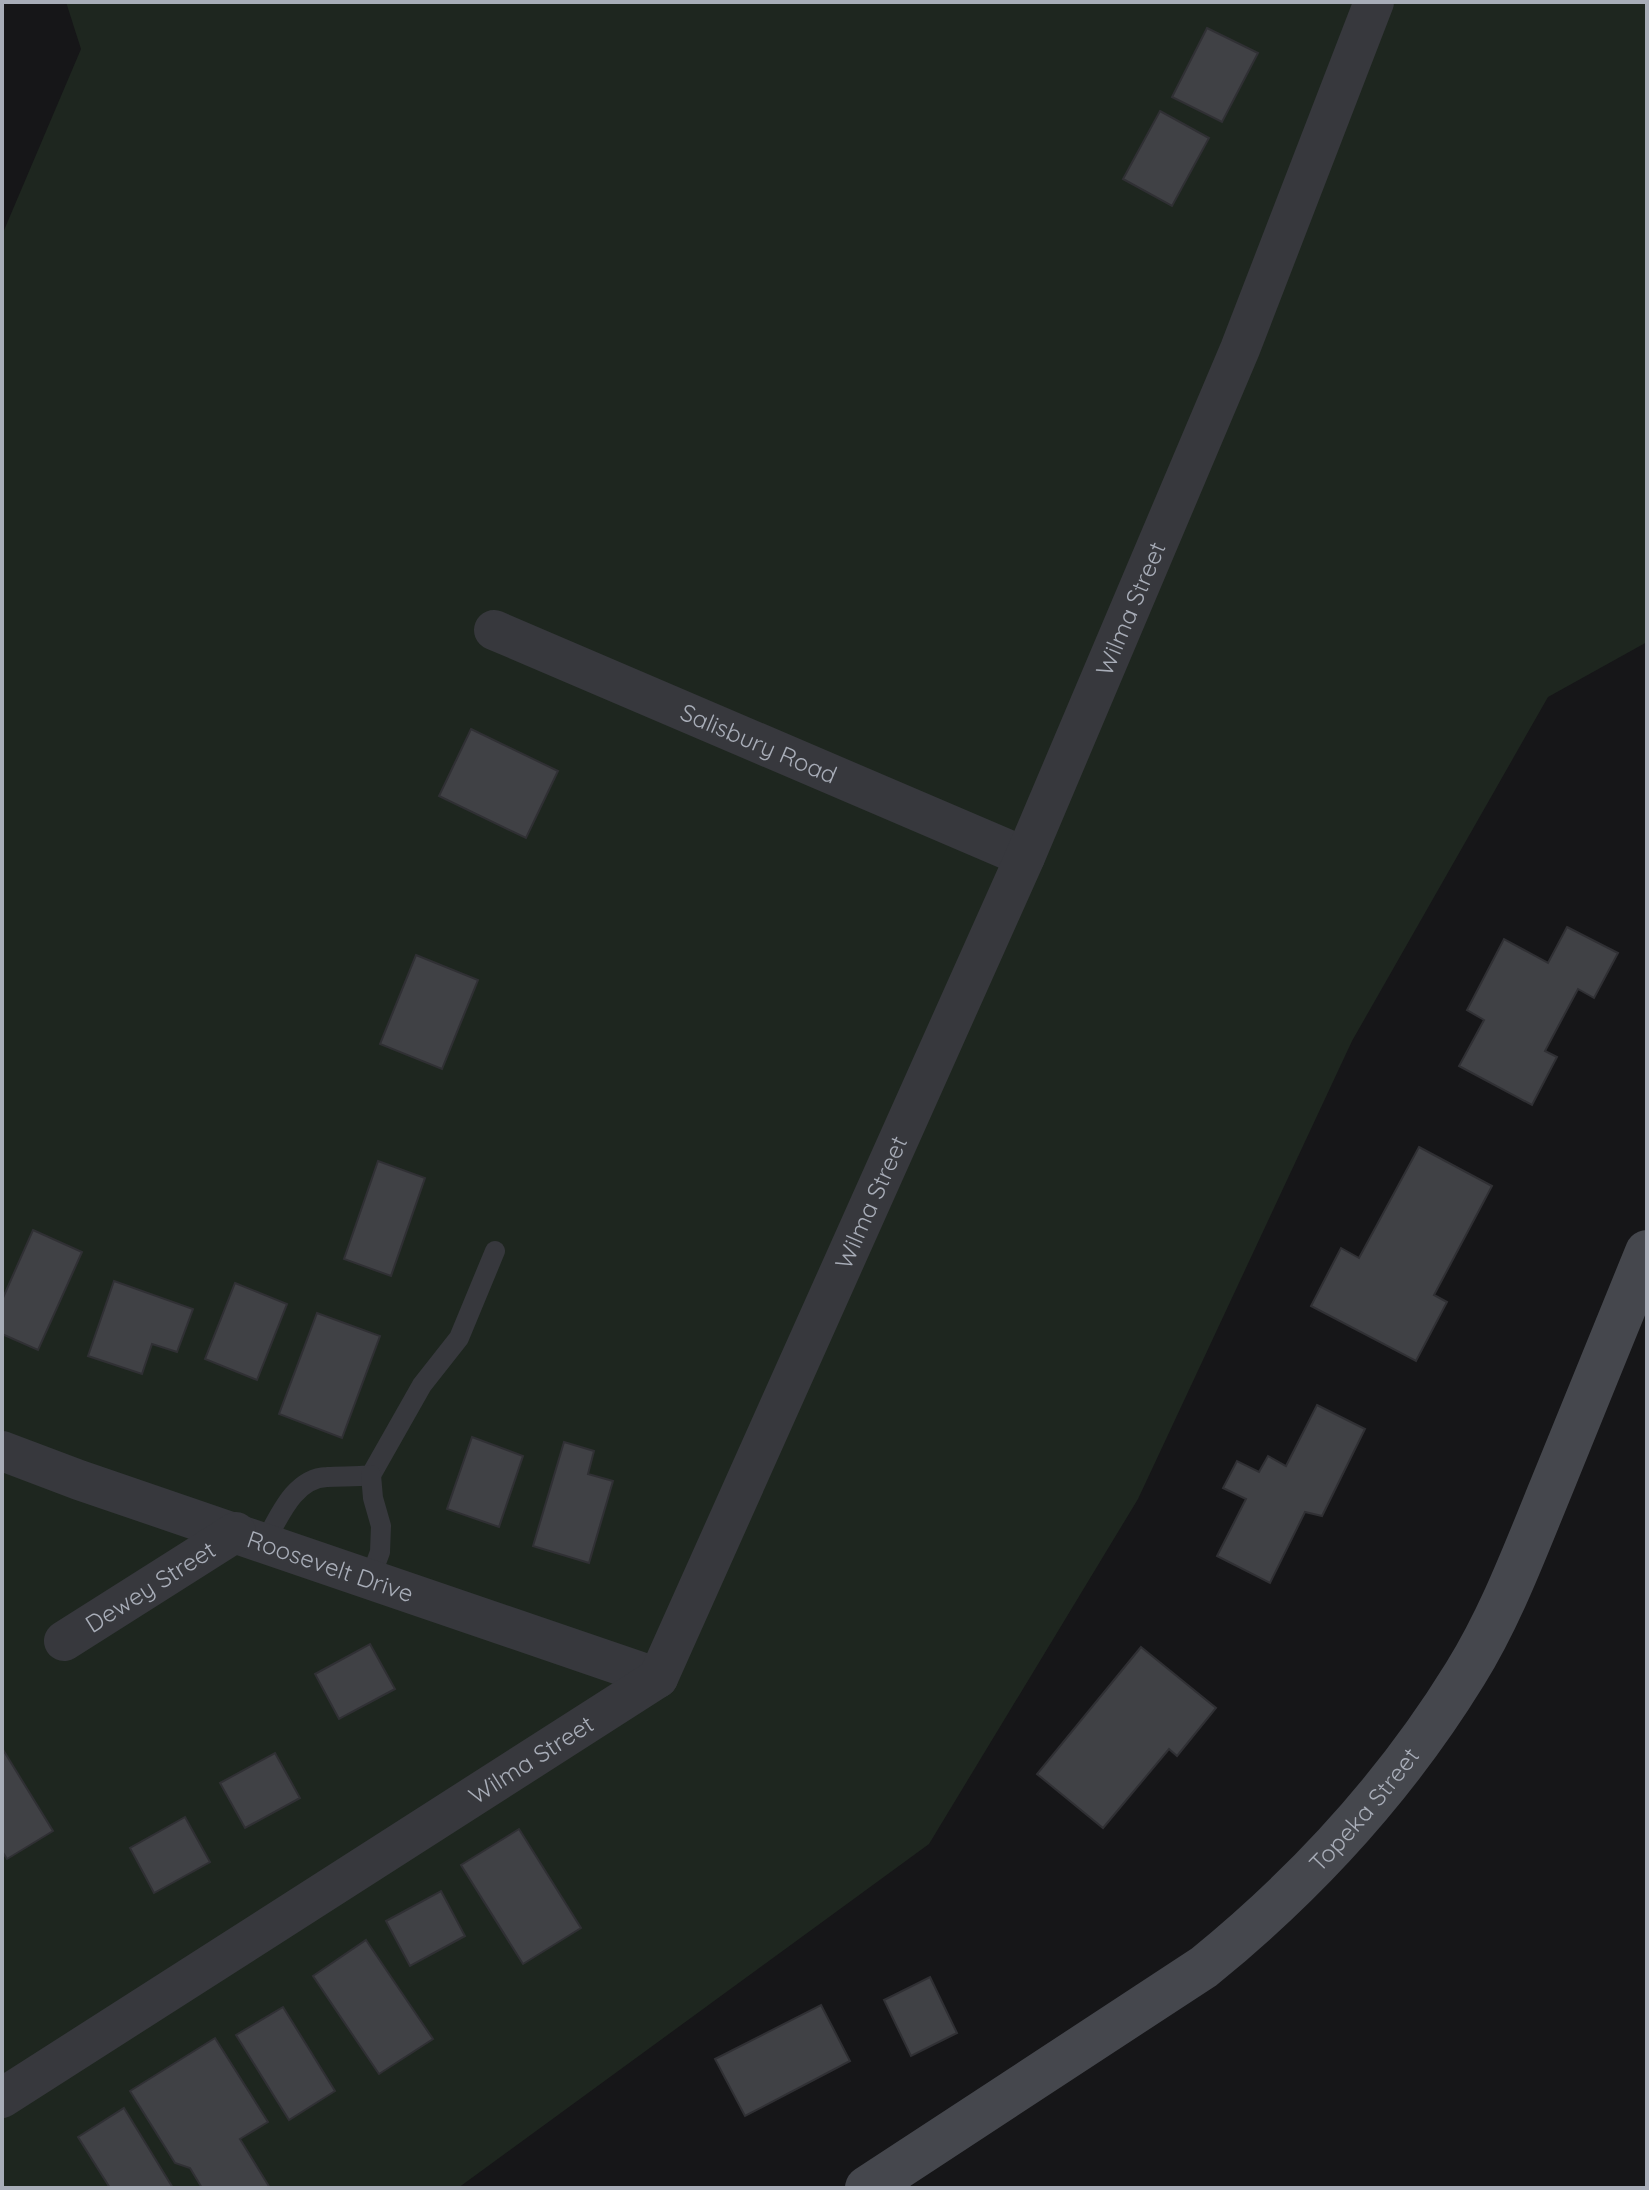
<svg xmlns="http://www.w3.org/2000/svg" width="1649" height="2190" font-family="Quicksand,sans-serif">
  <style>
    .green { fill: #1e261f }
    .building { fill: #404145; stroke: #303034; stroke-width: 2 }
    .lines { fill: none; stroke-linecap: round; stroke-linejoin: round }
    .lane { stroke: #37383d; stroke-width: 20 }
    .street { stroke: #37383d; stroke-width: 40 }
    .secondary { stroke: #45474d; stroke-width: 44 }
    .labels { text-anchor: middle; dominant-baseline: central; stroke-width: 8; stroke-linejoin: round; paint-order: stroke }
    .street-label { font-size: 24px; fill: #a8adb8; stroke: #111113 }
  </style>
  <rect width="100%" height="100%" fill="#161618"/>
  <!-- green -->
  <path class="green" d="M 66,2 L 1647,2 L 1647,642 L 1548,697 L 1352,1041 L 1138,1499 L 929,1844 L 458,2188 L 2,2188 L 2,235 L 81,49 Z"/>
  <!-- building -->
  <g class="building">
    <path d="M 1207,28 L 1258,53 L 1222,122 L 1172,97 Z"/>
    <path d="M 1160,111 L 1209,138 L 1172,206 L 1123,179 Z"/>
    <path d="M 471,729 L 558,771 L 526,838 L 439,796 Z"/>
    <path d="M 1567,927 L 1618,953 L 1594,998 L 1578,989 L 1545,1051 L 1557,1057 L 1532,1105 L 1459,1066 L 1484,1020 L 1467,1010 L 1504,939 L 1548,963 Z"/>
    <path d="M 416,955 L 478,980 L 442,1069 L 380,1044 Z"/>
    <path d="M 1419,1147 L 1492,1186 L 1434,1295 L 1447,1302 L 1416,1361 L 1311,1306 L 1341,1248 L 1359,1258 Z"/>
    <path d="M 378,1161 L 425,1178 L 391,1276 L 344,1259 Z"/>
    <path d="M 33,1230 L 82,1252 L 38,1350 L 2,1334 L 2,1300 Z"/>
    <path d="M 114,1281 L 193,1309 L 177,1352 L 152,1344 L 142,1374 L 88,1356 Z"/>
    <path d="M 235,1283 L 287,1304 L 257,1380 L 205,1359 Z"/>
    <path d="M 317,1313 L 380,1336 L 342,1438 L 279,1414 Z"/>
    <path d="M 1317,1405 L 1365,1429 L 1322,1516 L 1305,1512 L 1270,1583 L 1217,1556 L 1246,1499 L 1223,1488 L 1237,1461 L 1259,1472 L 1268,1456 L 1286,1466 Z"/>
    <path d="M 472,1437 L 523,1456 L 499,1527 L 447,1509 Z"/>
    <path d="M 564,1442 L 594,1451 L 588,1474 L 613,1481 L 589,1563 L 533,1546 Z"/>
    <path d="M 370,1644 L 395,1689 L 339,1719 L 315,1674 Z"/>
    <path d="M 1141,1647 L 1216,1708 L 1177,1756 L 1169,1749 L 1103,1828 L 1037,1774 Z"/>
    <path d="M 2,1748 L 53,1831 L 7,1859 L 2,1851 Z"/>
    <path d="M 275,1753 L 300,1798 L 245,1828 L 220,1783 Z"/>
    <path d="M 185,1817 L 210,1862 L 154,1893 L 130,1848 Z"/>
    <path d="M 519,1829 L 581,1928 L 523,1964 L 461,1865 Z"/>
    <path d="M 441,1891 L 465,1936 L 410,1966 L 386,1921 Z"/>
    <path d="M 366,1940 L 433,2039 L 379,2074 L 313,1976 Z"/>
    <path d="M 930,1977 L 957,2033 L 911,2056 L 884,2000 Z"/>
    <path d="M 821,2005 L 850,2061 L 745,2116 L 715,2059 Z"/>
    <path d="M 283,2007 L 335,2091 L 289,2120 L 236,2035 Z"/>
    <path d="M 215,2038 L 268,2122 L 240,2139 L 270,2188 L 202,2188 L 190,2168 L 175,2163 L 130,2091 Z"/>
    <path d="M 124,2108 L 173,2188 L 110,2188 L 78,2137 Z"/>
  </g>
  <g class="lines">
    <!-- lane -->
    <g class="lane">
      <path d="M 265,1542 C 279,1517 294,1478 327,1477 C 342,1476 356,1477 371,1475 L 422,1385 L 459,1338 L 495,1251"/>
      <path d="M 370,1579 L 380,1552 L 381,1526 L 373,1498 L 371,1475"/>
    </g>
    <!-- street -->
    <g class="street">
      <path id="s1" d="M 494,630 L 1025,857"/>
      <path id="s2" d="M 2,1451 L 79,1480 L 658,1678"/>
      <path id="s3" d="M 64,1641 L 236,1532"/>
      <path id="s4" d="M 2,2098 L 658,1678 L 1025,857 L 1240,349 L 1374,2"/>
    </g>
    <!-- secondary -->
    <path class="secondary" id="s5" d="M 867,2188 L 1204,1967 C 1306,1884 1396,1786 1465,1674 C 1501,1616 1525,1551 1551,1488 C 1583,1409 1615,1331 1647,1252"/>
  </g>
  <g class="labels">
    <!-- street labels -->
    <g class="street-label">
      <text stroke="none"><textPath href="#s4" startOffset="1948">Wilma Street</textPath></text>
      <text stroke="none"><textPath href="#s1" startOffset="288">Salisbury Road</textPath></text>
      <text stroke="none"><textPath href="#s4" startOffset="1300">Wilma Street</textPath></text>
      <text stroke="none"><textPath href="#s2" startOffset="348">Roosevelt Drive</textPath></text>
      <text stroke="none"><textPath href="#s3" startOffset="102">Dewey Street</textPath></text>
      <text stroke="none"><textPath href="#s4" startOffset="628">Wilma Street</textPath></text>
      <text stroke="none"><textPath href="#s5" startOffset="628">Topeka Street</textPath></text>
    </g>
  </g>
  <!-- border -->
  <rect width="1649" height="2190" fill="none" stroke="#a8adb8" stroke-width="8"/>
</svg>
